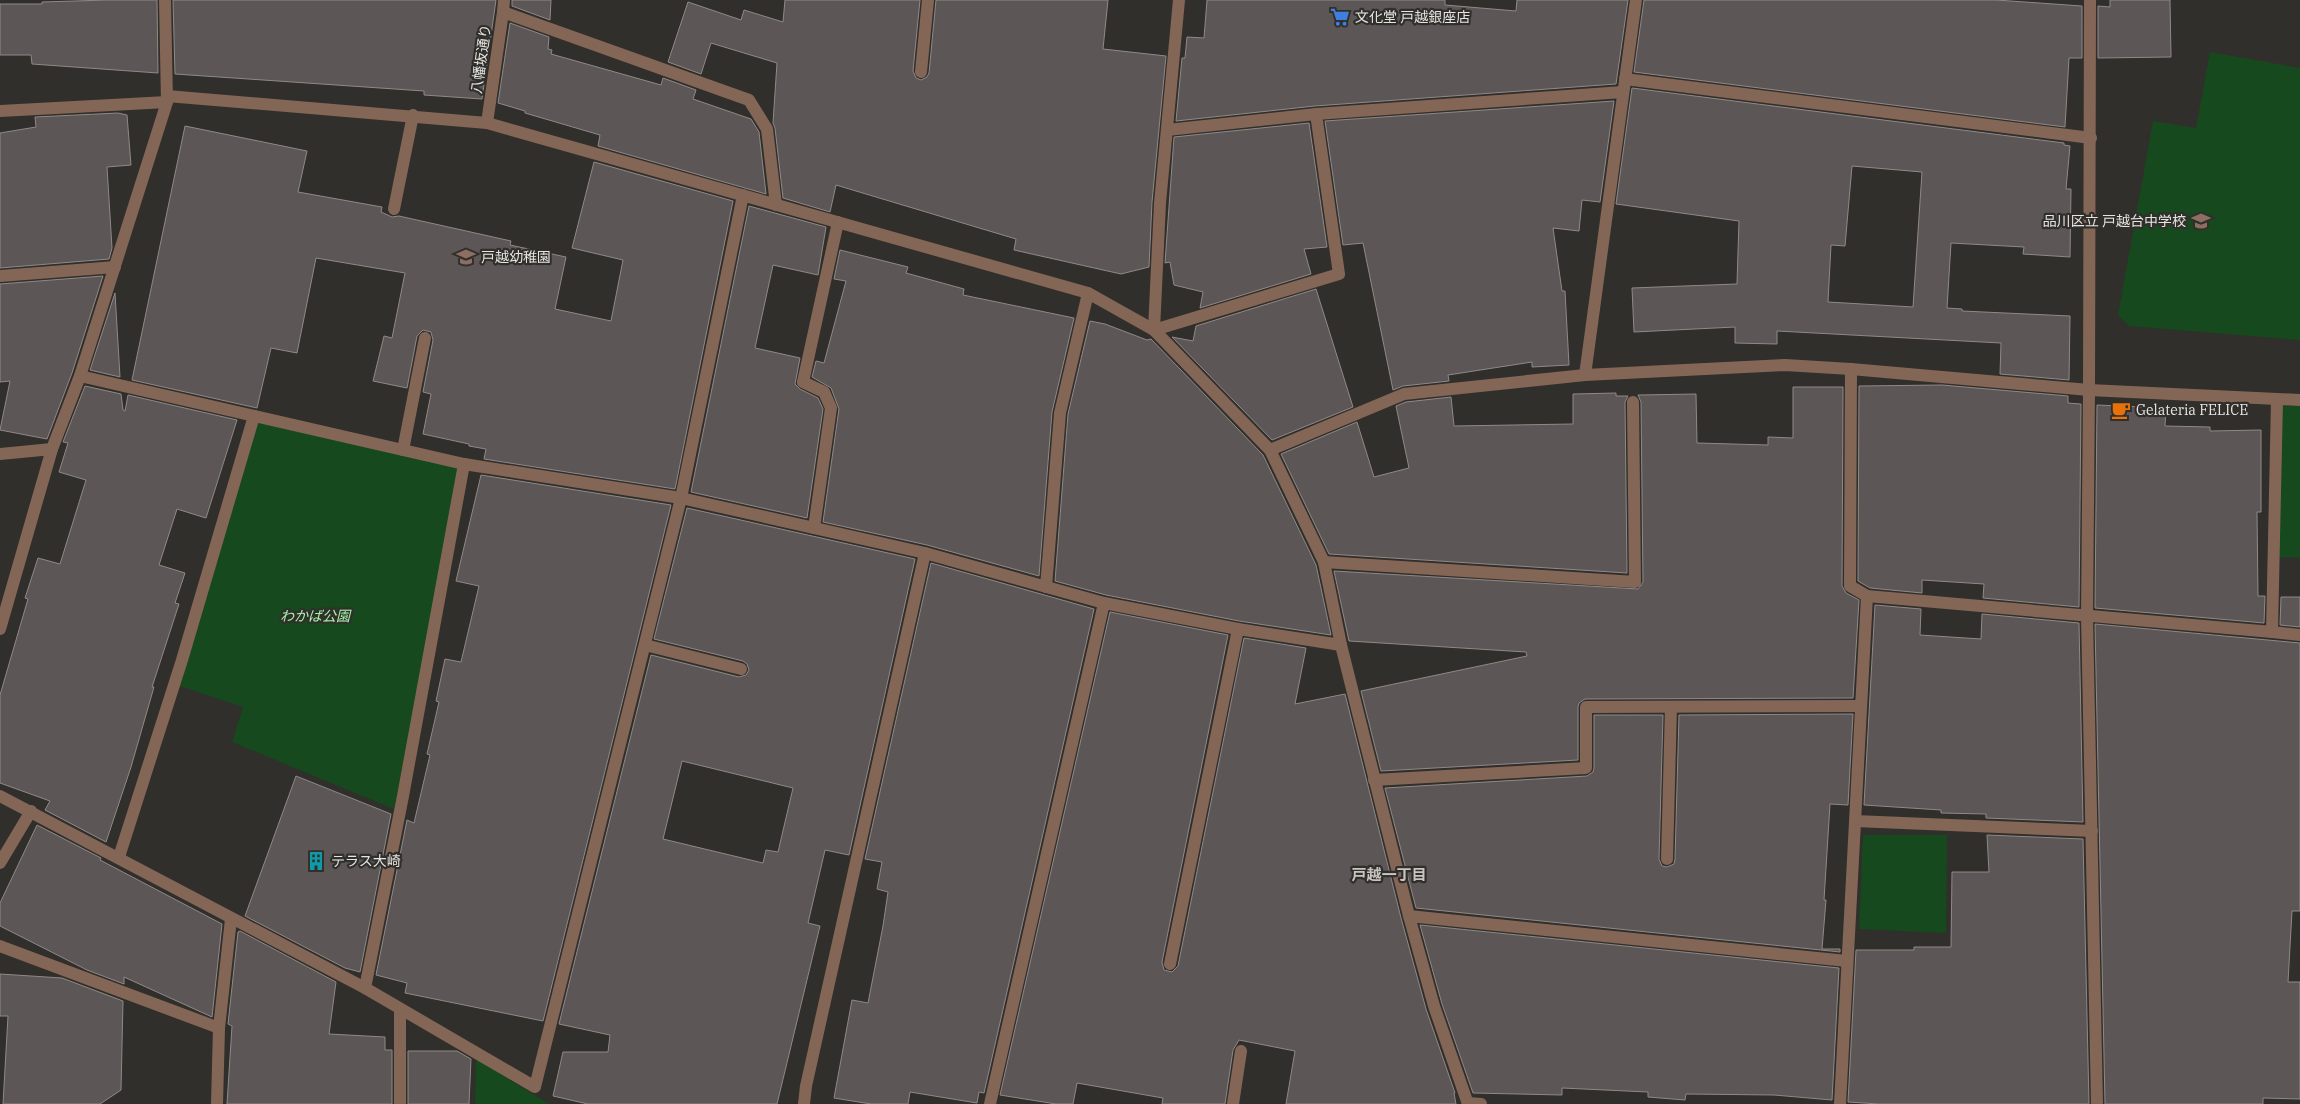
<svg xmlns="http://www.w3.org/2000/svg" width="2300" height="1104" font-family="'IBM Plex Serif','Noto Sans JP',serif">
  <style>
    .green { fill: #16491d }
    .building { fill: #5c5756; stroke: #8f8988; fill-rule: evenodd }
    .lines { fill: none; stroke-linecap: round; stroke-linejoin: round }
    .lane { stroke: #846657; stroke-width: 12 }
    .street { stroke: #846657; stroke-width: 12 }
    .labels { text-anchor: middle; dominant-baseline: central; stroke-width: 4.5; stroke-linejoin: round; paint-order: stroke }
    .poi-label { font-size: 14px; fill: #e5e4e1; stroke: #312f2b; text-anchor: start }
    .street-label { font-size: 14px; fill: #e5e4e1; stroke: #312f2b }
    .park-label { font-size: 14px; font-style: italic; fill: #a5f5a9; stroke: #312f2b }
    .neighbourhood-label { font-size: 15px; font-weight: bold; fill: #c8c5c1; stroke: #312f2b }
  </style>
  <rect width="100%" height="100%" fill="#312f2b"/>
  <!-- green -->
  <g class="green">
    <path d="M 2210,52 L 2300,68 L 2300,340 L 2129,326 L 2118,315 L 2153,121 L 2196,128 Z"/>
    <path d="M 2282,406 L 2300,406 L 2300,558 L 2279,557 Z"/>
    <path d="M 254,416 L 464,464 L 394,809 L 232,742 L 243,707 L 174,684 Z"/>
    <path d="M 1863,835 L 1947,835 L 1946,933 L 1859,929 Z"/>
    <path d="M 476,1059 L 549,1104 L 475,1104 Z"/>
  </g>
  <!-- building -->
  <g class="building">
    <path d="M 107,0 L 157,0 L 158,73 L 32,64 L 31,55 L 0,55 L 0,4 L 42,4 L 42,2 Z"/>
    <path d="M 173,0 L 496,0 L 482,99 L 424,95 L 424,91 L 175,74 Z"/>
    <path d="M 512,0 L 551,0 L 550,20 L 512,6 Z"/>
    <path d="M 785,0 L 920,0 L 913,71 L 916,78 L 921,80 L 927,77 L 929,73 L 936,0 L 1108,0 L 1103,49 L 1166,56 L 1152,202 L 1149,267 L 1121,274 L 1014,250 L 1016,239 L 836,185 L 830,212 L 783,198 L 775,128 L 773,123 L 777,63 L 711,43 L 701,74 L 668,62 L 688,2 L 741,20 L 744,10 L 783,22 Z"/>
    <path d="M 1207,0 L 1445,0 L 1445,5 L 1516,11 L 1517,0 L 1628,0 L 1616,84 L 1315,106 L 1176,121 L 1182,58 L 1185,58 L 1187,37 L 1204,38 Z"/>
    <path d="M 1644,0 L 1996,0 L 2082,6 L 2082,58 L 2069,58 L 2065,127 L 1634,72 Z"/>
    <path d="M 2110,0 L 2170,0 L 2171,57 L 2098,58 L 2098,6 L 2110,7 Z"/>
    <path d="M 510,23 L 549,37 L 548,49 L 552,50 L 551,54 L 661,85 L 663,78 L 696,90 L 693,99 L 751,119 L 759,132 L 766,194 L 598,146 L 600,135 L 525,113 L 525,111 L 498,103 Z"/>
    <path d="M 1632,88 L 2064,143 L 2064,145 L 2070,146 L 2066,189 L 2071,189 L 2070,257 L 2023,254 L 2024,247 L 1951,243 L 1947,308 L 1962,309 L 1962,311 L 2070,316 L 2069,380 L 2000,374 L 2001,343 L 1777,331 L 1777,344 L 1735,343 L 1735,327 L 1634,332 L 1632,288 L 1737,284 L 1739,221 L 1616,204 ZM 1852,166 L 1922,172 L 1913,307 L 1828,302 L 1831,245 L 1845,246 Z"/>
    <path d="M 1614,101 L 1600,202 L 1582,200 L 1579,231 L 1553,228 L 1562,291 L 1565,291 L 1569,365 L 1532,367 L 1532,362 L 1448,375 L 1449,381 L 1403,386 L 1393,390 L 1363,243 L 1343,245 L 1325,121 Z"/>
    <path d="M 118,113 L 127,115 L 131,165 L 107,167 L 112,248 L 109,259 L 0,268 L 0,133 L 36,127 L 35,117 Z"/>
    <path d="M 1309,123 L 1327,247 L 1304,249 L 1311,274 L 1200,308 L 1203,292 L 1174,285 L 1170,262 L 1165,263 L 1174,137 Z"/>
    <path d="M 185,126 L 307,151 L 298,192 L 382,207 L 381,212 L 392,217 L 399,216 L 511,241 L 510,245 L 566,257 L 555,309 L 611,321 L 623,260 L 572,248 L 594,162 L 733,201 L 675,489 L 484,459 L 486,449 L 469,446 L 469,444 L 423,434 L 431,394 L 423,392 L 433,340 L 431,332 L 423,330 L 417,336 L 407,388 L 373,381 L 384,336 L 392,338 L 405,273 L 316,258 L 297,353 L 271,348 L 257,408 L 132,380 Z"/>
    <path d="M 749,206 L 826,227 L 818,275 L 773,265 L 755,348 L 800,358 L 795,384 L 800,389 L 818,398 L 823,409 L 807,518 L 691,492 Z"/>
    <path d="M 840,250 L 908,267 L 906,273 L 964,289 L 963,295 L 1074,318 L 1052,412 L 1039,576 L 927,545 L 823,522 L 839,409 L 831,388 L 812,377 L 816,361 L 824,363 L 846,281 L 834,279 Z"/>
    <path d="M 103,276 L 72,373 L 47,439 L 0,430 L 10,381 L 0,382 L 0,284 Z"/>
    <path d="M 1316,289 L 1353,407 L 1272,440 L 1172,337 L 1193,341 L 1196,326 Z"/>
    <path d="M 115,293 L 120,377 L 90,370 Z"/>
    <path d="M 1090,321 L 1105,324 L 1147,340 L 1151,339 L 1263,455 L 1316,565 L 1331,635 L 1239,621 L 1106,595 L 1055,581 L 1068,414 Z"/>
    <path d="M 1942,385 L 2068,396 L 2068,403 L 2081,404 L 2079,607 L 1983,598 L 1984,584 L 1922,580 L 1922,593 L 1870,588 L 1858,581 L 1859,386 Z"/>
    <path d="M 85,386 L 121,394 L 123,410 L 125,411 L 128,395 L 237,420 L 206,518 L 177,509 L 159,565 L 185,573 L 175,603 L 179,604 L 152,687 L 154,687 L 131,767 L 106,842 L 45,810 L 50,801 L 0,783 L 0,695 L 28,599 L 25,598 L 38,558 L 60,564 L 86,480 L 59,472 L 68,443 L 63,442 Z"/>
    <path d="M 1793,387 L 1843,387 L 1842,586 L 1846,593 L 1859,600 L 1853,698 L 1585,699 L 1579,703 L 1578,707 L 1578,760 L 1381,771 L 1361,691 L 1527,656 L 1526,652 L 1349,641 L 1334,571 L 1638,589 L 1643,582 L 1641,402 L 1638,395 L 1696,394 L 1697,443 L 1768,445 L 1768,437 L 1793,438 Z"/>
    <path d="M 1616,393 L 1616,396 L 1628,396 L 1625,402 L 1627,573 L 1329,554 L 1281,454 L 1357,422 L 1374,477 L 1409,468 L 1396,406 L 1406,402 L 1451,397 L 1454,426 L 1573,424 L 1573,394 Z"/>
    <path d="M 2097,405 L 2166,408 L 2165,426 L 2210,427 L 2210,431 L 2261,430 L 2261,512 L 2257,512 L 2258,596 L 2265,596 L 2264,623 L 2095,608 Z"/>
    <path d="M 481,475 L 671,505 L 543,1021 L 405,993 L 407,983 L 376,975 L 407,820 L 414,823 L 430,755 L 427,754 L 439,702 L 436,701 L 445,659 L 461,662 L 479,586 L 456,581 Z"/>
    <path d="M 687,508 L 915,559 L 849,855 L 825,850 L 808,923 L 820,926 L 777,1104 L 588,1104 L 553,1096 L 563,1052 L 608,1052 L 610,1035 L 559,1024 L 651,655 L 739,677 L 746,675 L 749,670 L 747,664 L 743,661 L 654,639 ZM 682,761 L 793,788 L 778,852 L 766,850 L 763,863 L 663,839 Z"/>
    <path d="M 931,563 L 1094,609 L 984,1093 L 979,1092 L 977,1103 L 910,1092 L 908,1104 L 871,1104 L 834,1098 L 852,1000 L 868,1003 L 883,926 L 888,892 L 877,889 L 882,862 L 865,859 Z"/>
    <path d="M 2281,597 L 2300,597 L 2300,627 L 2280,625 Z"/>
    <path d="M 1875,605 L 1921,609 L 1920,635 L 1981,639 L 1982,614 L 2079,623 L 2083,822 L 1986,818 L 1986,814 L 1941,813 L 1941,810 L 1864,805 Z"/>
    <path d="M 1110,612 L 1228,635 L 1162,962 L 1164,970 L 1172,972 L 1178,966 L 1244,638 L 1306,648 L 1295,704 L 1345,694 L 1401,918 L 1426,1009 L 1455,1093 L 1454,1093 L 1456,1104 L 1286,1104 L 1295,1051 L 1239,1040 L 1233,1050 L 1225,1104 L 1162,1104 L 1163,1098 L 1077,1083 L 1073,1104 L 1056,1104 L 1000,1095 Z"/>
    <path d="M 2095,624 L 2300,643 L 2300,911 L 2292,911 L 2288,982 L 2300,982 L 2300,1099 L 2263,1098 L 2263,1104 L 2105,1104 Z"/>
    <path d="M 1853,714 L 1848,805 L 1830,804 L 1824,900 L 1826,900 L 1822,949 L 1840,949 L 1840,952 L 1416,908 L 1385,788 L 1587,776 L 1593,772 L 1594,768 L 1594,715 L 1663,715 L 1659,859 L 1662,866 L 1667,867 L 1674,864 L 1675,859 L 1679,715 Z"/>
    <path d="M 296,776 L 391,814 L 360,972 L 345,968 L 245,916 Z"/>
    <path d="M 37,825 L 101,858 L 100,860 L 222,924 L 212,1017 L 124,977 L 124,984 L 87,970 L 0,926 L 0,903 Z"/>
    <path d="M 1987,835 L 2083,839 L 2089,1104 L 1879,1104 L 1848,1102 L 1856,950 L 1914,950 L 1914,947 L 1951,947 L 1952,872 L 1989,872 Z"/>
    <path d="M 1420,925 L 1839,968 L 1832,1100 L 1774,1095 L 1686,1094 L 1685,1100 L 1648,1097 L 1648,1092 L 1562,1088 L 1562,1095 L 1473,1093 L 1442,1004 Z"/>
    <path d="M 240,931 L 336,982 L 329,1034 L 385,1037 L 385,1050 L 392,1050 L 392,1104 L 227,1104 L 232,1026 L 228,1024 L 238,932 Z"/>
    <path d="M 0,974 L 62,978 L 123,1001 L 121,1090 L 100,1104 L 3,1104 L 8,1016 L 0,1016 Z"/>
    <path d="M 408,1051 L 457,1051 L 471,1059 L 469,1104 L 408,1104 Z"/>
  </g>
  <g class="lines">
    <!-- lane -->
    <g class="lane">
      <path d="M 921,72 L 928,0"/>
      <path d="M 1625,79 L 2091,138"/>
      <path d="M 487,123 L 503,12"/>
      <path d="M 1167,130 L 1316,114 L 1623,92"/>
      <path d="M 394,209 L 413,115"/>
      <path d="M 0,276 L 115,267"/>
      <path d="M 1154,330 L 1339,274 L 1316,114"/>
      <path d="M 1851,369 L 1850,586 L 1867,596 L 2272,632"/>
      <path d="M 2089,390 L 2087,617 L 2097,1104"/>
      <path d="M 403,450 L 425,338"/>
      <path d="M 681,498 L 712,347"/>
      <path d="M 814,528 L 831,408 L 824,392 L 803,382 L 838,222"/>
      <path d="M 1324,562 L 1635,582 L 1633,402"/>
      <path d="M 1046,587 L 1060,413 L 1088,293"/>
      <path d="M 645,645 L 741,669"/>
      <path d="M 1374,780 L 1586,768 L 1586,707 L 1860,706"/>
      <path d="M 1855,821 L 2092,831"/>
      <path d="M 1667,859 L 1671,707"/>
      <path d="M 1409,916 L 1847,961"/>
      <path d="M 0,946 L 219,1028"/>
      <path d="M 1170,964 L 1238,629"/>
      <path d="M 365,988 L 403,796 L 464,464"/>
      <path d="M 400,1009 L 400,1104"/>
      <path d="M 1468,1103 L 1481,1104"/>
      <path d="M 990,1104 L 1104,603"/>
      <path d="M 1233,1104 L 1241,1051"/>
      <path d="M 1840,1104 L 1867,596"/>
    </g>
    <!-- street -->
    <g class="street">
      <path d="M 165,0 L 167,102 L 80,376 L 464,464 L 681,498 L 925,553 L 1104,603 L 1238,629 L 1341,645"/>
      <path d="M 504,0 L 503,12 L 749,100 L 767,129 L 776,205"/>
      <path d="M 167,96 L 487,123 L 1088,293 L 1154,330 L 1270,450 L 1324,562 L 1341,645 L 1409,916 L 1434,1006 L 1468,1104"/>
      <path d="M 0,111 L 167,102"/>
      <path d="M 1154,330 L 1160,203 L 1179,0"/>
      <path d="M 712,347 L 743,195"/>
      <path d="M 1585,375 L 1636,0"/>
      <path d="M 2089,390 L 2090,0"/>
      <path d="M 2277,400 L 2272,632 L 2300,635"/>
      <path d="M 1270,450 L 1404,394 L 1585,375 L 1785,365 L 1851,369 L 2089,390 L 2300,400"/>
      <path d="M 0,454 L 52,449"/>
      <path d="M 0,629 L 52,449 L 80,376"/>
      <path d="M 0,796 L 365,988 L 535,1087 L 681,498"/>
      <path d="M 119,857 L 182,660 L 254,416"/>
      <path d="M 0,863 L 31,811"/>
      <path d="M 217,1104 L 219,1028 L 231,919"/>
      <path d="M 804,1104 L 806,1086 L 925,553"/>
    </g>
  </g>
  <!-- icons -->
  <defs>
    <g id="supermarket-bare" transform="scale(1.5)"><path d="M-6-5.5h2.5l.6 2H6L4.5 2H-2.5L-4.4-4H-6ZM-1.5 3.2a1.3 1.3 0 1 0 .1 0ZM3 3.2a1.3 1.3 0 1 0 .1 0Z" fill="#3f7fe0" stroke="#312f2b" stroke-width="2.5" paint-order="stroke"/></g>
    <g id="school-bare" transform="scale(1.5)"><path d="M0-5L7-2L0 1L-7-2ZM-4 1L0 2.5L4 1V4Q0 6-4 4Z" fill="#8d6e63" stroke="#312f2b" stroke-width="2.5" paint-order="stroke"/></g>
    <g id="cafe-bare" transform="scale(1.5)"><path d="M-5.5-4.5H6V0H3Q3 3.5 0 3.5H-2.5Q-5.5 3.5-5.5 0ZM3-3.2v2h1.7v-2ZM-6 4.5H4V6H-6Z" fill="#e8710a" stroke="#312f2b" stroke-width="2.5" paint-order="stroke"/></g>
    <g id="building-bare" transform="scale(1.5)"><path d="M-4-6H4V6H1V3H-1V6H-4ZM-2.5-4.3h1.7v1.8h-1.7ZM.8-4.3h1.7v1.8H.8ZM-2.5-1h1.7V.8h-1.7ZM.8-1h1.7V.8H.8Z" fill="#0f9aa8" stroke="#312f2b" stroke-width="2.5" paint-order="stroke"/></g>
  </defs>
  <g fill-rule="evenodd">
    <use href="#supermarket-bare" x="1340" y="17"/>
    <use href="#school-bare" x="2201" y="221"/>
    <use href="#school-bare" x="466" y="257"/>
    <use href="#cafe-bare" x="2121" y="410"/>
    <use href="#building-bare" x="316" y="861"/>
  </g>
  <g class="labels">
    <!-- poi labels -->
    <g class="poi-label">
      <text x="1355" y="17">文化堂 戸越銀座店</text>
      <text x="2186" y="221" text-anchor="end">品川区立 戸越台中学校</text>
      <text x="481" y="257">戸越幼稚園</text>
      <text x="2136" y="410">Gelateria FELICE</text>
      <text x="331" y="861">テラス大崎</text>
    </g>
    <!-- street labels -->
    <g class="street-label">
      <text transform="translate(481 59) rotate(-82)">八幡坂通り</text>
    </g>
    <!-- park labels -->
    <g class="park-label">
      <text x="315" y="616">わかば公園</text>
    </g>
    <!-- neighbourhood labels -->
    <g class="neighbourhood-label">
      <text x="1389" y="874">戸越一丁目</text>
    </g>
  </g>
</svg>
